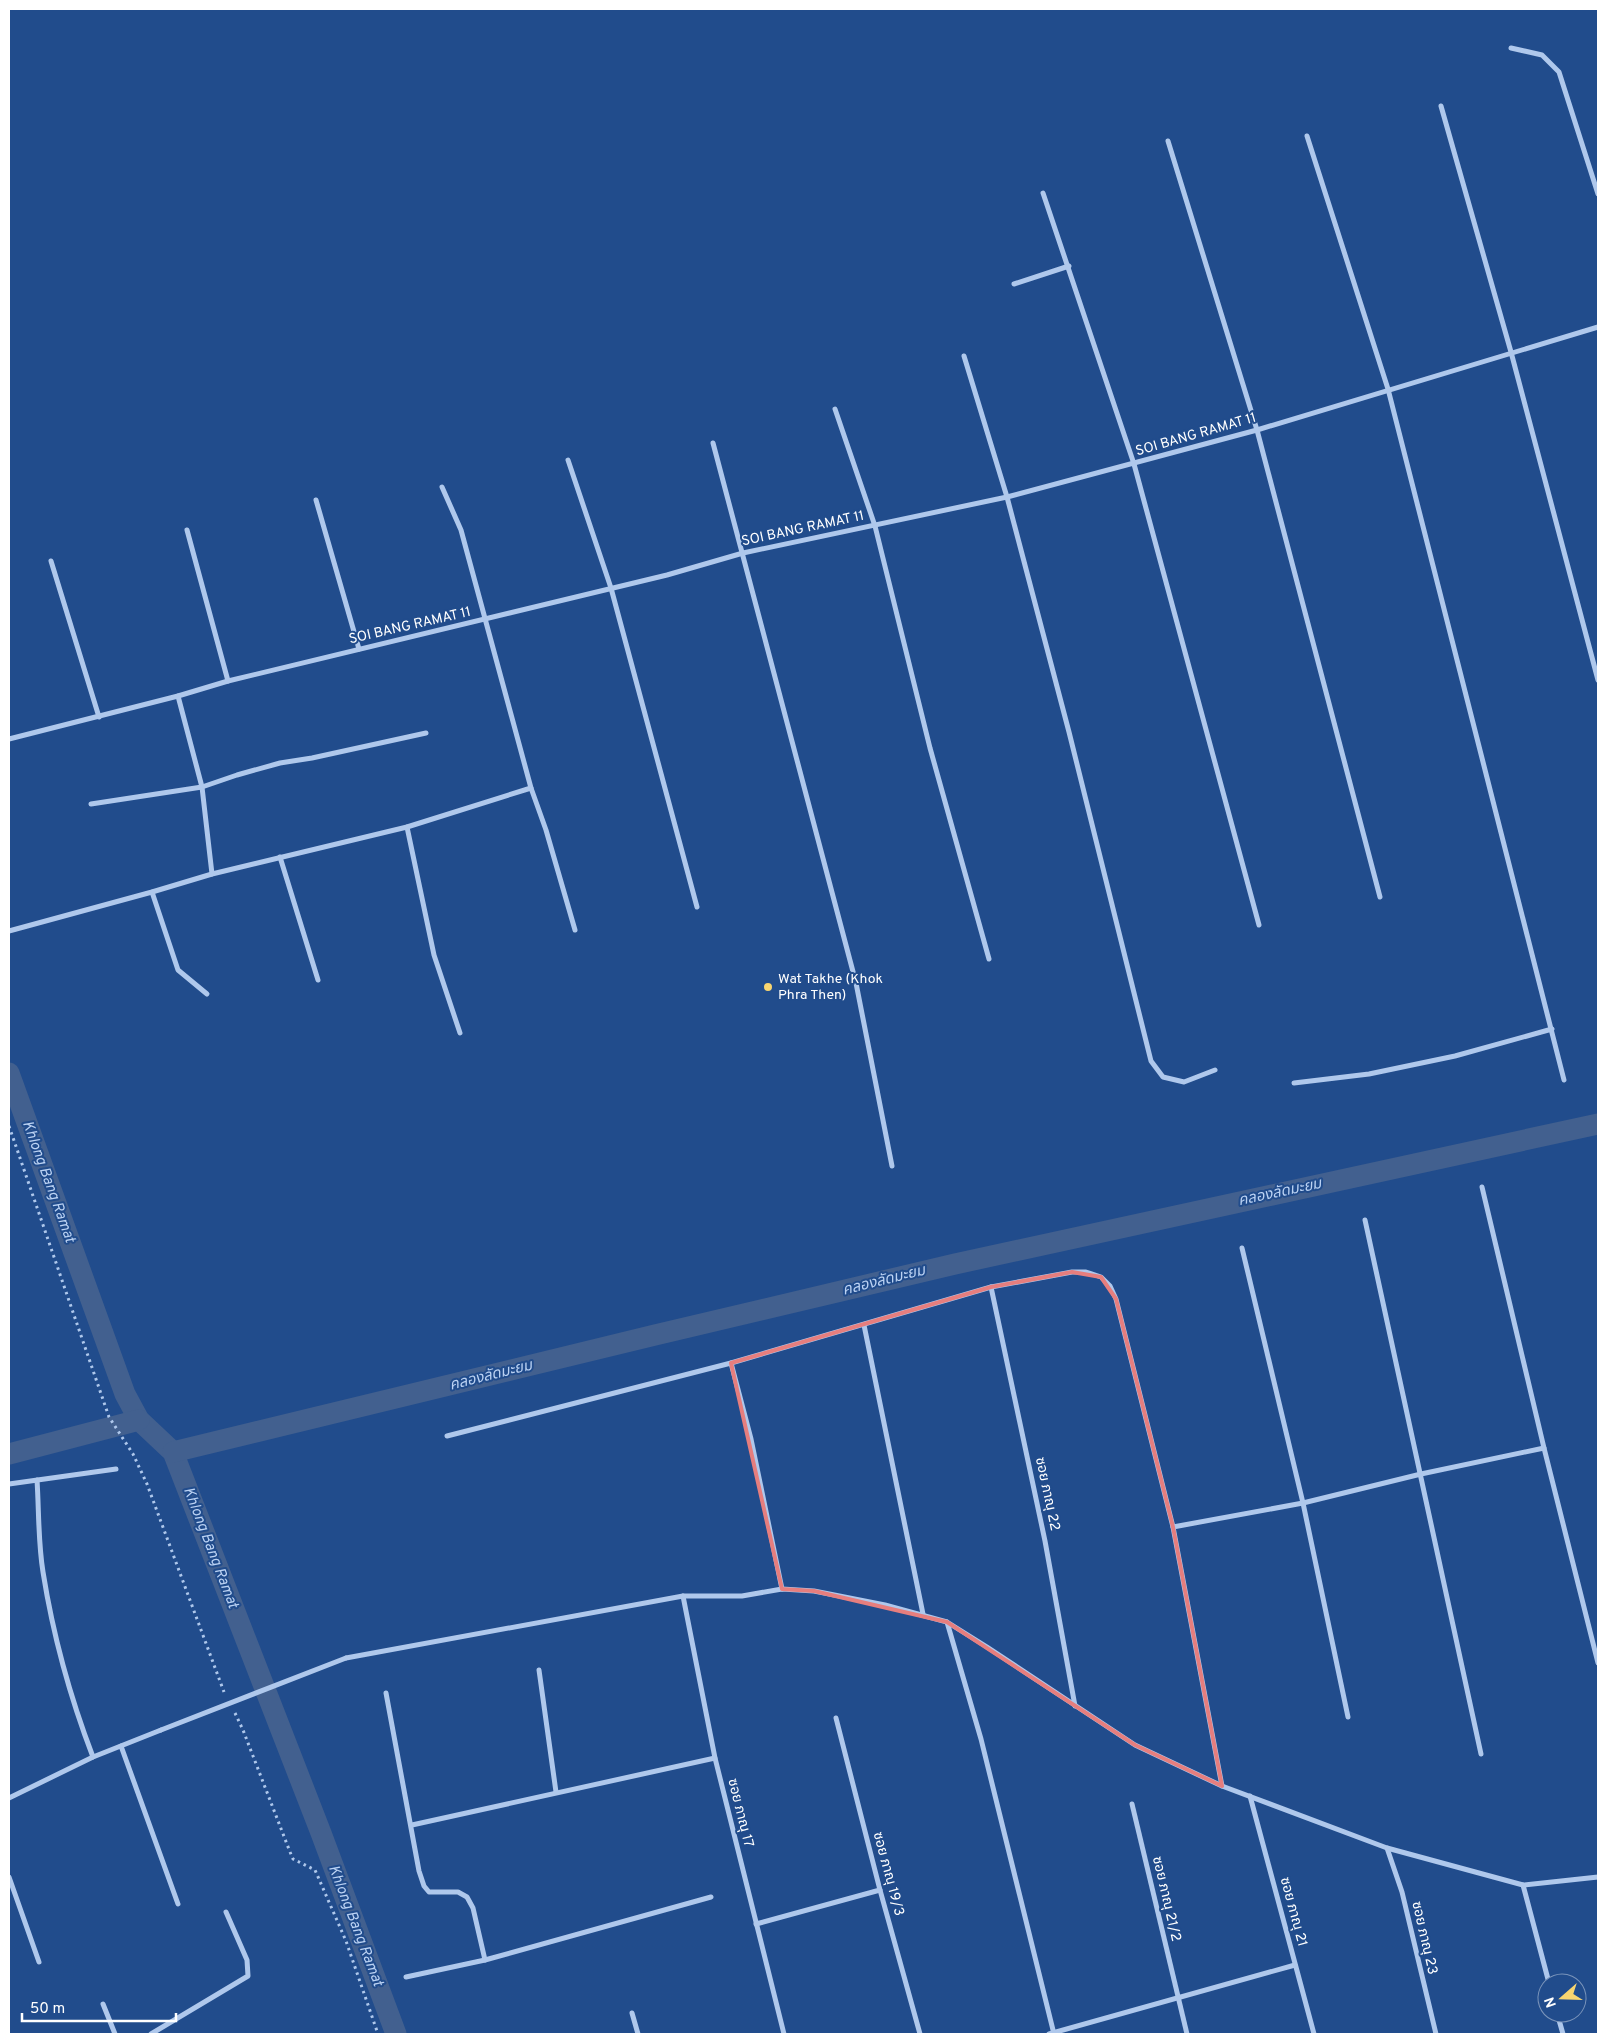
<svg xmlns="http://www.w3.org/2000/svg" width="1607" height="2043" font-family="Overpass,'Noto Sans Thai',sans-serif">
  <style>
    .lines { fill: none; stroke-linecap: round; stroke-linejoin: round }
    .canal { stroke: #42608f; stroke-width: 21 }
    .path { stroke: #afc8ec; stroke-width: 3; stroke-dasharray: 2.5 4; stroke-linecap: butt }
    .street { stroke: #afc8ec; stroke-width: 5 }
    .street-bridge { stroke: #afc8ec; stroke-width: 5 }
    .marked { fill: none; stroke: #e67e7e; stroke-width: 4; stroke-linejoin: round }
    .poi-dot { fill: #f8d570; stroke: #214c8c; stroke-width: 2 }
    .labels { text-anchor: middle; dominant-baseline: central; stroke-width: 4; stroke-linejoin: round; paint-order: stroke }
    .street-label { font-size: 14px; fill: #fff; stroke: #214c8c }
    .poi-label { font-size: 14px; fill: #fff; stroke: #214c8c; text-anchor: start }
    .water-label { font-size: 15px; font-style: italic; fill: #bbd2f3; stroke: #214c8c }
  </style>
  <rect width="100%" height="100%" fill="#214c8c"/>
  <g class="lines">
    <!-- canal -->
    <g class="canal">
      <path d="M 9,1073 L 125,1394 L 139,1420 L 173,1452 L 321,1833 L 396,2034"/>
      <path d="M 173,1452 L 655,1335 L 955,1264 L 1598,1124"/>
      <path d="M 9,1454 L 139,1420"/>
    </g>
    <!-- path -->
    <g class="path">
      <path d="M 9,1126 L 109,1417 L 133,1454 L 147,1484 L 224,1692"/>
      <path d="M 235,1713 L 243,1730 L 290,1852 L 293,1859 L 315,1870 L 346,1941 L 378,2034"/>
    </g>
    <!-- street -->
    <g class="street">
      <path d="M 1511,48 L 1542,55 L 1559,72 L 1598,194"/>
      <path d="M 1441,106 L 1511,352 L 1598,680"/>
      <path d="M 1307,136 L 1388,389 L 1564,1080"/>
      <path d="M 1168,141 L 1257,430 L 1380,897"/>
      <path d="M 1043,193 L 1134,464 L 1259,925"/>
      <path d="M 1014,284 L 1069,266"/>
      <path d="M 964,356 L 1007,497 L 1069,732 L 1151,1061 L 1163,1077 L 1184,1082 L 1215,1070"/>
      <path d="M 835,409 L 875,526 L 930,748 L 989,959"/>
      <path d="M 713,443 L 856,983 L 892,1166"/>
      <path d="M 568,460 L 611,588 L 697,907"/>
      <path d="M 316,500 L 359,649"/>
      <path d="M 187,530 L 228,681"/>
      <path d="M 51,561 L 99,717"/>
      <path d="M 178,696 L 202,787 L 212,874"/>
      <path d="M 9,739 L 178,696 L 228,681 L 667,575 L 743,553 L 1007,497 L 1257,430 L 1598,327"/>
      <path d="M 531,788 L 546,830 L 575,930"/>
      <path d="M 91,804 L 202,787 L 237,775 L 280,763 L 312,758 L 426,733"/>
      <path d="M 407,827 L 434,955 L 460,1033"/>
      <path d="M 280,857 L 318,980"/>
      <path d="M 152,892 L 178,970 L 207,994"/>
      <path d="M 9,931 L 152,892 L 212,874 L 407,827 L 531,788 L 461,530 L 442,487"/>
      <path d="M 1294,1083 L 1369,1074 L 1455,1056 L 1552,1029"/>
      <path d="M 1482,1187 L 1544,1448 L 1598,1663"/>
      <path d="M 1365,1220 L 1481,1754"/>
      <path d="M 1242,1248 L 1303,1503 L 1348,1717"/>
      <path d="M 991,1287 L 1045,1541 L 1075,1706"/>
      <path d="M 864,1325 L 923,1614"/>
      <path d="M 731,1363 L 751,1439 L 782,1589"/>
      <path d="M 447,1436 L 731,1363 L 991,1287 L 1072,1272 L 1086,1272 L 1101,1277 L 1110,1286 L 1116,1299 L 1173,1527 L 1222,1786"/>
      <path d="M 37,1480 C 39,1510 38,1542 43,1572 C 53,1635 70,1697 93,1757"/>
      <path d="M 9,1484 L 116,1469"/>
      <path d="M 1173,1527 L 1303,1503 L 1421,1474 L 1544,1448"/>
      <path d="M 683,1596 L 715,1758 L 784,2034"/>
      <path d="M 947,1622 L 981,1739 L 1054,2034"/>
      <path d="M 346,1658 L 683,1596 L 742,1596 L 782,1589 L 814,1591 L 885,1605 L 947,1622 L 987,1647 L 1135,1745 L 1222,1786 L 1387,1848 L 1523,1885 L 1598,1877"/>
      <path d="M 539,1670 L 556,1792"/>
      <path d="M 386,1693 L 419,1871 L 424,1886 L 429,1892 L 458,1892 L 467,1897 L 473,1908 L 485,1960"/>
      <path d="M 836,1718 L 880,1890 L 920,2034"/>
      <path d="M 121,1746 L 178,1904"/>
      <path d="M 1250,1796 L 1314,2034"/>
      <path d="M 9,1798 L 93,1757 L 161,1730"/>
      <path d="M 1132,1804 L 1187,2034"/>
      <path d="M 412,1825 L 715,1758"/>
      <path d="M 1387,1848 L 1402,1892 L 1436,2034"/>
      <path d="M 9,1877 L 39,1962"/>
      <path d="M 1523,1885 L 1549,1983"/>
      <path d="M 756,1924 L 880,1890"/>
      <path d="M 406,1977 L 485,1960 L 711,1897"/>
      <path d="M 103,2004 L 115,2034"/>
      <path d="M 632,2013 L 638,2034"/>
      <path d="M 1557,2013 L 1563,2034"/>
      <path d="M 151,2034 L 248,1976 L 247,1960 L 226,1912"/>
      <path d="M 1049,2034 L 1295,1965"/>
    </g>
    <!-- street-bridge -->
    <path class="street-bridge" d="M 161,1730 L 346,1658"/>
  </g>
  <!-- marked area -->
  <path class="marked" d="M 1072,1272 L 1101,1277 L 1116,1299 L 1173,1527 L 1222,1786 L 1135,1745 L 947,1622 L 814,1591 L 782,1589 L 731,1363 L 991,1287 Z"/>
  <!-- markers -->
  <circle class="poi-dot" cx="768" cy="987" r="5"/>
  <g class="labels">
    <!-- street labels -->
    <g class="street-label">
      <text transform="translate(1196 435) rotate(-16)">SOI BANG RAMAT 11</text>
      <text transform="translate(803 529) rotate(-12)">SOI BANG RAMAT 11</text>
      <text transform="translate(410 626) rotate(-13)">SOI BANG RAMAT 11</text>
      <text transform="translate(1047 1494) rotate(78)">ซอย ภาณุ 22</text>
      <text transform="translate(740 1813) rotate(76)">ซอย ภาณุ 17</text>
      <text transform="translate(888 1874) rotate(75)">ซอย ภาณุ 19/3</text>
      <text transform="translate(1166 1899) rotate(77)">ซอย ภาณุ 21/2</text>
      <text transform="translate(1293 1912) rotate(75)">ซอย ภาณุ 21</text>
      <text transform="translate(1424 1938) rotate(77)">ซอย ภาณุ 23</text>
    </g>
    <!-- poi labels -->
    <g class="poi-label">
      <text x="778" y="979">Wat Takhe (Khok<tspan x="778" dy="16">Phra Then)</tspan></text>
    </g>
    <!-- water labels -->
    <g class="water-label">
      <text transform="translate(48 1182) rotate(70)">Khlong Bang Ramat</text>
      <text transform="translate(1280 1193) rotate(-12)">คลองลัดมะยม</text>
      <text transform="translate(884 1281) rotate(-14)">คลองลัดมะยม</text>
      <text transform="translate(491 1376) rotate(-14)">คลองลัดมะยม</text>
      <text transform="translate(210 1548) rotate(69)">Khlong Bang Ramat</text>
      <text transform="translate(355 1926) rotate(69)">Khlong Bang Ramat</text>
    </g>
  </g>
  <!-- border -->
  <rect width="1607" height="2043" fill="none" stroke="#ffffff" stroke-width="20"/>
  <!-- north arrow -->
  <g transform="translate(1562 1998) rotate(250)"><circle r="24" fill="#214c8c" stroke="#7a94ba"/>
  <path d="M0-4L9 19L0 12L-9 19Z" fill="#f8d570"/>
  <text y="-8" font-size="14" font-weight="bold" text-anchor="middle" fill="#ffffff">N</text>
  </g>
  <!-- scale -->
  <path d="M22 2013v8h154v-8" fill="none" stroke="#ffffff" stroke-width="2.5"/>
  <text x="30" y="2013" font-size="15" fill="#ffffff" stroke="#214c8c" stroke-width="4" paint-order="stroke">50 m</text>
</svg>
